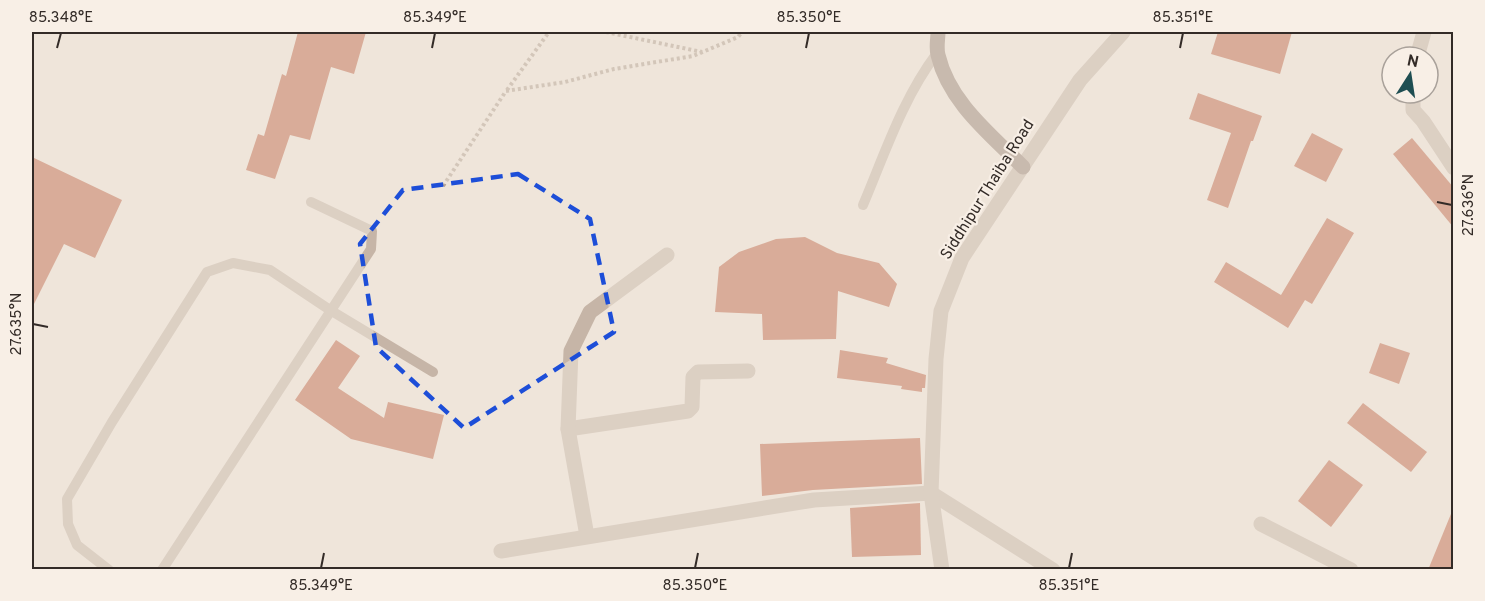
<svg xmlns="http://www.w3.org/2000/svg" width="1485" height="601" font-family="Overpass,sans-serif">
  <style>
    .building { fill: #be674a }
    .lines { fill: none; stroke-linecap: round; stroke-linejoin: round }
    .path { stroke: #b2a091; stroke-width: 4; stroke-dasharray: 3 3; stroke-linecap: butt }
    .lane { stroke: #c6b5a7; stroke-width: 10 }
    .street { stroke: #c6b5a7; stroke-width: 15 }
    .secondary { stroke: #9a8578; stroke-width: 15 }
    .marked { fill: none; stroke: #1d4ed8; stroke-width: 4.5; stroke-dasharray: 12 8; stroke-linejoin: round }
    .ticks { fill: none; stroke: #332b27; stroke-width: 2 }
    .labels { text-anchor: middle; dominant-baseline: central; stroke-width: 4.5; stroke-linejoin: round; paint-order: stroke }
    .street-label { font-size: 16px; fill: #332b27; stroke: #f8efe6 }
    .neatline { fill: none; stroke: #332b27; stroke-width: 2 }
    .ticks-label { font-size: 15px; text-anchor: middle; fill: #332b27 }
  </style>
  <rect width="100%" height="100%" fill="#efe5da"/>
  <!-- building -->
  <g class="building">
    <path d="M 298,32 L 366,32 L 354,74 L 331,67 L 310,140 L 290,135 L 275,179 L 246,170 L 258,134 L 264,136 L 282,74 L 286,76 Z"/>
    <path d="M 1218,32 L 1292,32 L 1280,74 L 1211,54 Z"/>
    <path d="M 1198,93 L 1262,116 L 1253,141 L 1251,141 L 1228,208 L 1207,200 L 1231,133 L 1189,119 Z"/>
    <path d="M 1312,133 L 1343,149 L 1326,182 L 1294,166 Z"/>
    <path d="M 1412,138 L 1454,188 L 1454,228 L 1393,154 Z"/>
    <path d="M 32,157 L 122,200 L 95,258 L 64,244 L 32,308 Z"/>
    <path d="M 1327,218 L 1354,233 L 1312,304 L 1305,300 L 1288,328 L 1214,282 L 1226,262 L 1281,295 Z"/>
    <path d="M 805,237 L 837,253 L 879,263 L 897,284 L 889,307 L 838,291 L 836,339 L 763,340 L 762,314 L 715,312 L 719,267 L 739,252 L 776,239 Z"/>
    <path d="M 336,340 L 360,356 L 338,388 L 384,418 L 388,402 L 444,415 L 433,459 L 351,439 L 295,400 Z"/>
    <path d="M 1380,343 L 1410,353 L 1399,384 L 1369,373 Z"/>
    <path d="M 840,350 L 888,358 L 886,363 L 926,375 L 925,388 L 922,388 L 922,392 L 901,389 L 902,386 L 837,378 Z"/>
    <path d="M 1363,403 L 1427,452 L 1411,472 L 1347,423 Z"/>
    <path d="M 920,438 L 922,484 L 813,490 L 762,496 L 760,444 Z"/>
    <path d="M 1329,460 L 1363,485 L 1331,527 L 1298,501 Z"/>
    <path d="M 920,503 L 921,555 L 852,557 L 850,508 Z"/>
    <path d="M 1453,509 L 1454,570 L 1428,570 Z"/>
  </g>
  <g class="lines">
    <!-- path -->
    <g class="path">
      <path d="M 606,32 L 702,52"/>
      <path d="M 507,90 L 549,32"/>
      <path d="M 443,186 L 506,91 L 565,82 L 614,69 L 693,56 L 738,37 L 742,32"/>
    </g>
    <!-- lane -->
    <g class="lane">
      <path d="M 863,205 C 885,153 903,98 937,53"/>
      <path d="M 109,570 L 77,545 L 68,524 L 67,499 L 112,422 L 207,272 L 233,263 L 270,270 L 330,310 L 433,372"/>
      <path d="M 162,570 L 371,249 L 372,231 L 311,202"/>
    </g>
    <!-- street -->
    <g class="street">
      <path d="M 1417,57 L 1424,32"/>
      <path d="M 1413,93 L 1413,110 L 1423,121 L 1454,168"/>
      <path d="M 568,429 L 688,411 L 692,407 L 693,377 L 698,372 L 748,371"/>
      <path d="M 1261,524 L 1351,570"/>
      <path d="M 587,536 L 568,429 L 571,351 L 590,312 L 667,255"/>
      <path d="M 501,551 L 814,500 L 931,493 L 1053,570"/>
      <path d="M 942,570 L 931,493 L 936,359 L 941,311 L 962,258 L 1080,80 L 1123,32"/>
    </g>
    <!-- secondary -->
    <path class="secondary" d="M 938,32 C 938,39 936,47 938,55 C 949,102 990,134 1023,167"/>
  </g>
  <!-- marked area -->
  <path d="M0 0H1485V601H0ZM 518,174 L 590,219 L 614,332 L 464,428 L 376,347 L 360,244 L 403,190 Z" fill="#efe5da" fill-opacity=".55" fill-rule="evenodd"/>
  <path class="marked" d="M 518,174 L 590,219 L 614,332 L 464,428 L 376,347 L 360,244 L 403,190 Z"/>
  <!-- ticks -->
  <path class="ticks" d="M 57,48 L 61,33M 432,48 L 435,33M 806,48 L 809,33M 1180,48 L 1183,33M 1437,202 L 1452,205M 33,324 L 48,327M 321,568 L 324,553M 695,568 L 698,553M 1069,568 L 1072,553"/>
  <g class="labels">
    <!-- street labels -->
    <g class="street-label">
      <text transform="translate(988 190) rotate(-58)">Siddhipur Thaiba Road</text>
    </g>
  </g>
  <!-- border -->
  <rect width="1485" height="601" fill="none" stroke="#f8efe6" stroke-width="66"/>
  <!-- north arrow -->
  <g transform="translate(1410 75) rotate(12)"><circle r="28" fill="#f8efe6" stroke="#a9a19a" stroke-width="1.5"/>
  <path d="M0-4.5L10 22L0 15L-10 22Z" fill="#1f4e52"/>
  <text y="-9" font-size="16" font-weight="bold" text-anchor="middle" fill="#332b27">N</text>
  </g>
  <rect x="33" y="33" width="1419" height="535" class="neatline"/>
  <g class="ticks-label">
    <text x="61" y="22">85.348°E</text>
    <text x="435" y="22">85.349°E</text>
    <text x="809" y="22">85.350°E</text>
    <text x="1183" y="22">85.351°E</text>
    <text transform="translate(1468 205) rotate(-90)" y="5">27.636°N</text>
    <text transform="translate(16 324) rotate(-90)" y="5">27.635°N</text>
    <text x="321" y="590">85.349°E</text>
    <text x="695" y="590">85.350°E</text>
    <text x="1069" y="590">85.351°E</text>
  </g>
</svg>
